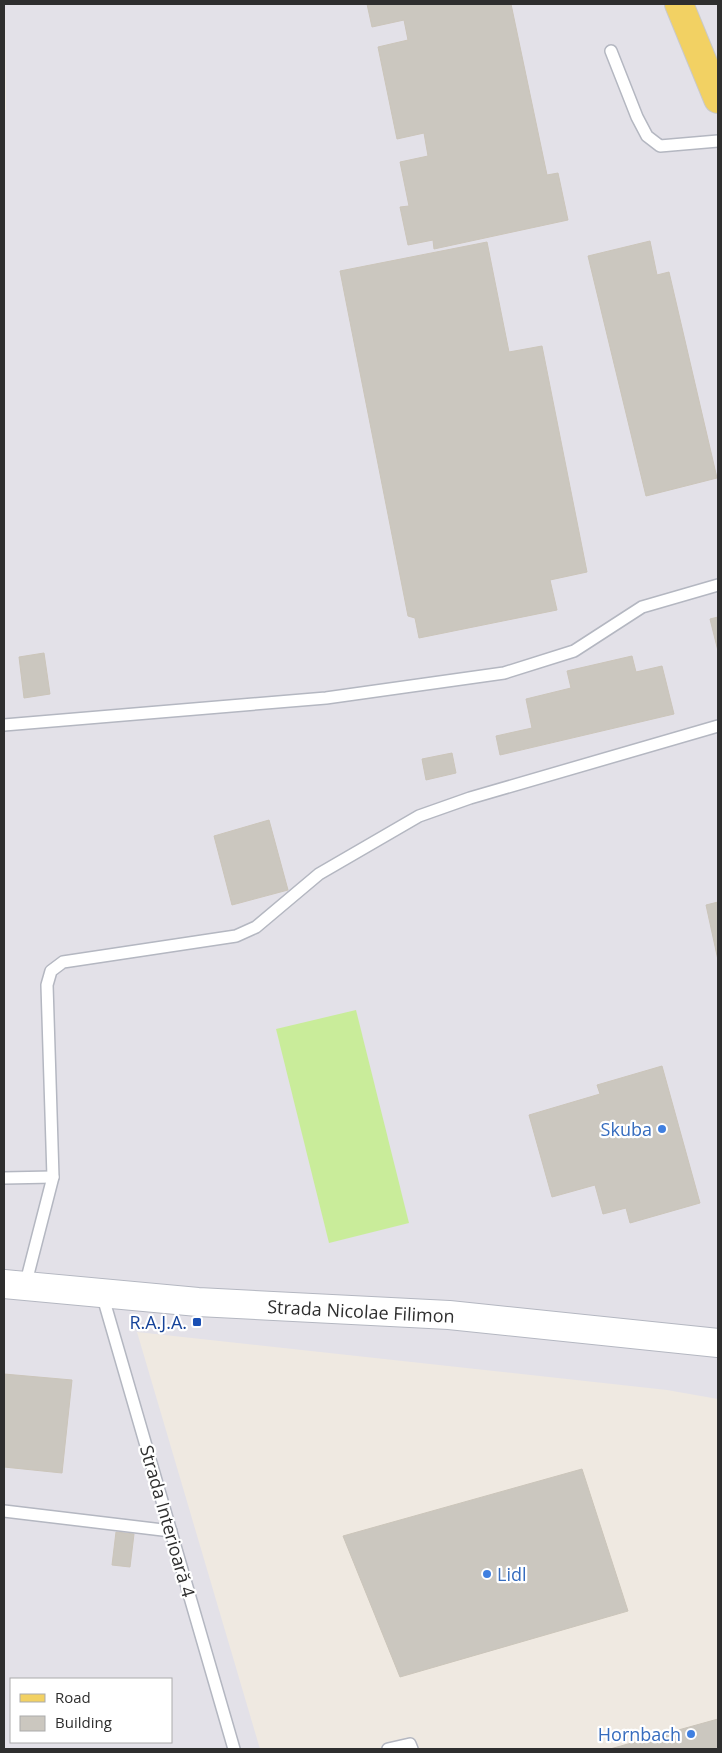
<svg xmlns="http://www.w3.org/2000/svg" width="722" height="1753" font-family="'Open Sans',sans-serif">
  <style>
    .industrial { fill: #e3e1e8; fill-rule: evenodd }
    .pitch { fill: #c9ec9a }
    .building { fill: #cbc7bf; stroke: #cbc5ba }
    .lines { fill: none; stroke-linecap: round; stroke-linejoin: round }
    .service-casing { stroke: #b4b7c1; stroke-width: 14 }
    .tertiary-casing { stroke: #b4b7c1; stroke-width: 30 }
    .primary-casing { stroke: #c9c9c9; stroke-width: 30 }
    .service { stroke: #fff; stroke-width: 11 }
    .tertiary { stroke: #fff; stroke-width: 28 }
    .primary { stroke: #f2d163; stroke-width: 28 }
    .shop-dot { fill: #3f7fe0; stroke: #fff; stroke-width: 2 }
    .transit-dot { fill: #1a4fb4; stroke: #fff; stroke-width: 2 }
    .labels { text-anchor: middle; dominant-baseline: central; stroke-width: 4.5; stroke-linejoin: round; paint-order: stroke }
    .shop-label { font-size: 18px; fill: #366cbe; stroke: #fff; text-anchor: end }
    .street-label { font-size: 18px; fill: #2e2e2e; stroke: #fff }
    .transit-label { font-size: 18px; fill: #164399; stroke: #fff; text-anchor: end }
  </style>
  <rect width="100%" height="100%" fill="#efe9e1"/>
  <!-- industrial -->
  <path class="industrial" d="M 5,4 L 718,4 L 718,1399 L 667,1390 L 137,1332 L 260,1749 L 4,1749 L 4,110 L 6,110 ZM 11,1679 L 171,1679 L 171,1742 L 11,1742 Z"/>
  <!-- pitch -->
  <path class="pitch" d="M 356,1010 L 409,1223 L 329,1243 L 276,1029 Z"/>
  <!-- building -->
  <g class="building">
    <path d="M 367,4 L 511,4 L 547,175 L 558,173 L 568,220 L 434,249 L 433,240 L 408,245 L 400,207 L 409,206 L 400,162 L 428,156 L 424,133 L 397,139 L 378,47 L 408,40 L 404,20 L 372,27 Z"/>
    <path d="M 650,241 L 657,275 L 669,272 L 717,478 L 646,496 L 588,256 Z"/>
    <path d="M 487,242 L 509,352 L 542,346 L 587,572 L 550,580 L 557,610 L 419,638 L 415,618 L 408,616 L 340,271 Z"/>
    <path d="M 718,617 L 718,651 L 710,619 Z"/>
    <path d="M 44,653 L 50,694 L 24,698 L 19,657 Z"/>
    <path d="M 632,656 L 636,672 L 662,666 L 674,714 L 500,755 L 496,736 L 532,728 L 526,699 L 571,688 L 567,671 Z"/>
    <path d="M 452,753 L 456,773 L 426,780 L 422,759 Z"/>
    <path d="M 269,820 L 288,890 L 232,905 L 214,836 Z"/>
    <path d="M 718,902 L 718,960 L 706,905 Z"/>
    <path d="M 662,1066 L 700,1203 L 630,1223 L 626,1208 L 603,1214 L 595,1185 L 552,1197 L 529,1115 L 600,1094 L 597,1085 Z"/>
    <path d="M 4,1374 L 72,1380 L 62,1473 L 4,1467 Z"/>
    <path d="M 582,1469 L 628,1611 L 400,1677 L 343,1536 Z"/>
    <path d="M 116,1532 L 134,1534 L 130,1567 L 112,1565 Z"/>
    <path d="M 718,1719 L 718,1749 L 610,1749 Z"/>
  </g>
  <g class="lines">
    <!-- service casing -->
    <g class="service-casing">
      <g id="service">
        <path d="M 611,51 L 637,117 L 647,136 L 660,146 L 718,141"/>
        <path d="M 4,725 L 326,698 L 504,673 L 574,651 L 642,607 L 718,585"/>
        <path d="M 4,1178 L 53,1177"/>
        <path d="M 25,1286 L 53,1177 L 47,985 L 51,971 L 63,962 L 236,936 L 256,927 L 319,874 L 419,816 L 470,798 L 718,726"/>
        <path d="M 102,1294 L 234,1749"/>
        <path d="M 4,1511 L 171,1531"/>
        <path d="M 388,1749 L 410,1744 L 412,1749"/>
      </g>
    </g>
    <!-- tertiary casing -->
    <g class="tertiary-casing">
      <path id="tertiary" d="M 4,1284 L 198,1302 L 449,1315 L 718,1343"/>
    </g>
    <!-- primary casing -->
    <g class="primary-casing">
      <path id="primary" d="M 679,4 L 718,99"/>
    </g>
    <!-- service -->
    <use href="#service" class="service"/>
    <!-- tertiary -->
    <use href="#tertiary" class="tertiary"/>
    <!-- primary -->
    <use href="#primary" class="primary"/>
  </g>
  <!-- markers -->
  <g class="shop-dot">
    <circle cx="662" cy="1129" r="5"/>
    <circle cx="487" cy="1574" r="5"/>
    <circle cx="691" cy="1734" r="5"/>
  </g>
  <rect class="transit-dot" x="192" y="1317" width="10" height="10" rx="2.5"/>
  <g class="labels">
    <!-- shop labels -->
    <g class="shop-label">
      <text x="652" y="1129">Skuba</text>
      <text x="497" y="1574" text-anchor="start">Lidl</text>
      <text x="681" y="1734">Hornbach</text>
    </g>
    <!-- street labels -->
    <g class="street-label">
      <text transform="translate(361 1311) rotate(3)">Strada Nicolae Filimon</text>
      <text transform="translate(168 1521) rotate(74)">Strada Interioară 4</text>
    </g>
    <!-- transit labels -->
    <g class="transit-label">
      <text x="187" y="1322">R.A.J.A.</text>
    </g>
  </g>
  <!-- border -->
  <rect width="722" height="1753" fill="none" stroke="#2e2e2e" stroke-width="10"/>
  <!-- legend -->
  <rect x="10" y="1678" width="162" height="65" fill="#ffffff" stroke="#ababab"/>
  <rect x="20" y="1694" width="25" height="8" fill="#f2d163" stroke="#ababab"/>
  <text x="55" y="1703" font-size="15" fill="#2e2e2e">Road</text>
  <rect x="20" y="1716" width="25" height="15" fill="#cbc7bf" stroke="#ababab"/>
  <text x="55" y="1728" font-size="15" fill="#2e2e2e">Building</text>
</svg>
